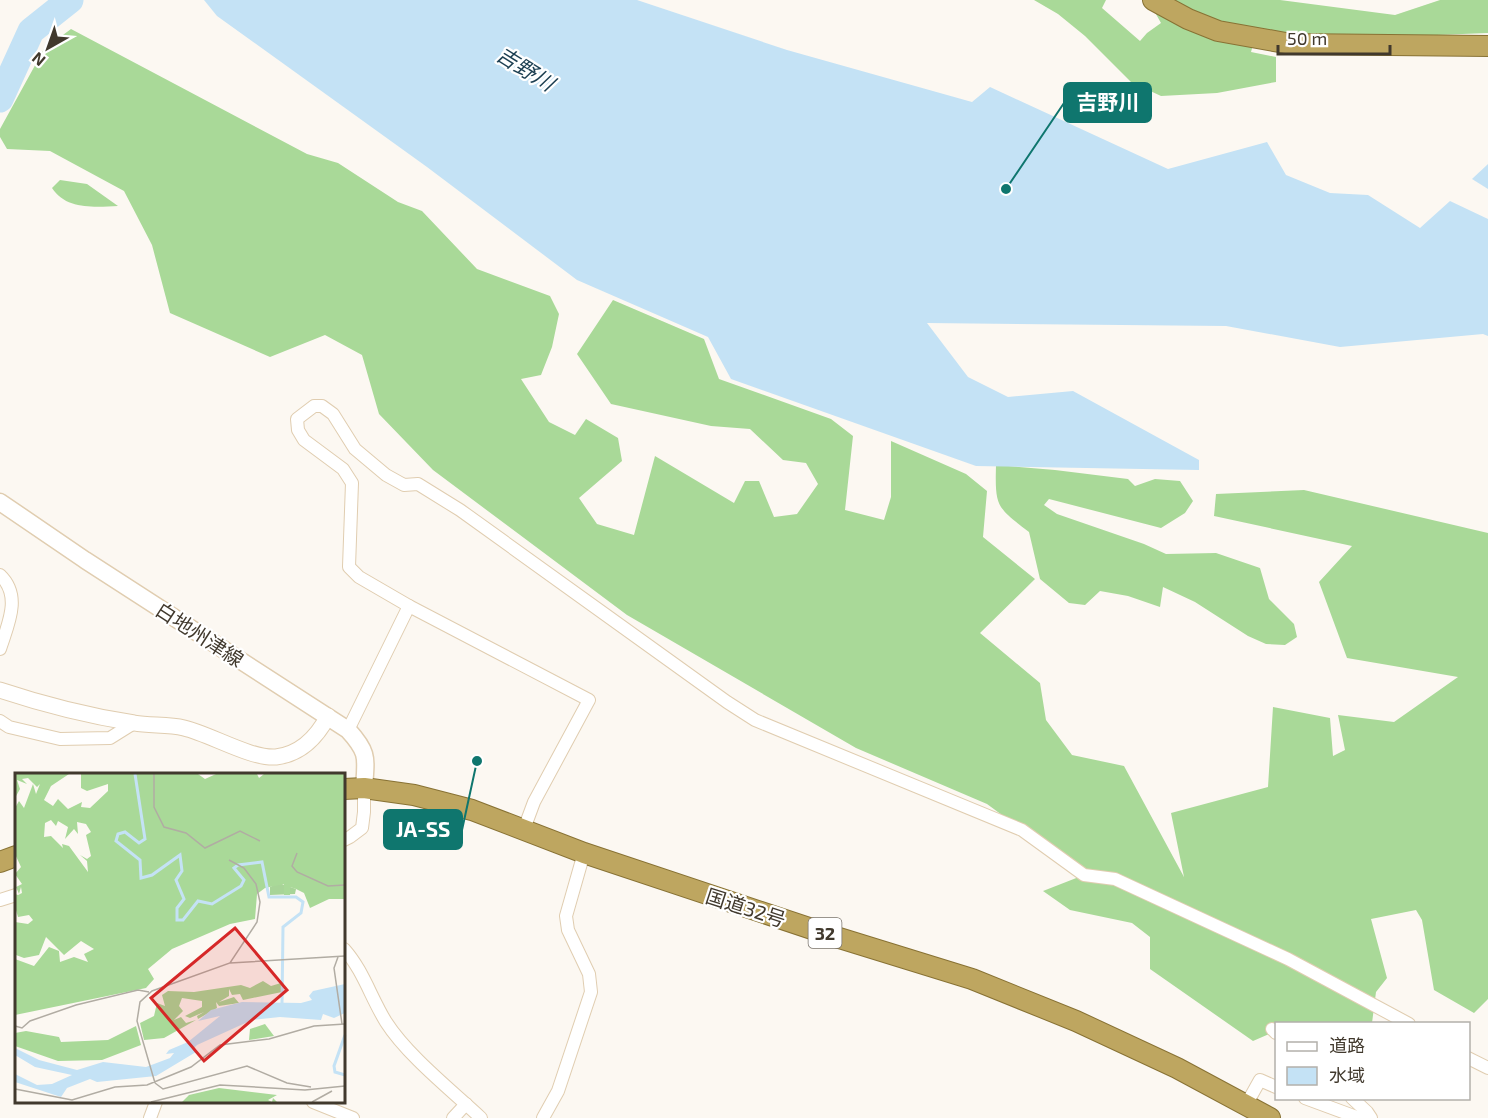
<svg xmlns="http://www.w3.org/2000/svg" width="1488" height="1118" font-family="'Exo 2','Noto Sans JP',sans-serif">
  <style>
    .forest { fill: #a9d998 }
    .water { fill: #c4e2f5 }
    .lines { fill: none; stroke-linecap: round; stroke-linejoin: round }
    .river { stroke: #c4e2f5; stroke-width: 27 }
    .minor-casing { stroke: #e0cdb0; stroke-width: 14 }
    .tertiary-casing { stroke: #e0cdb0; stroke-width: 17 }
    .secondary-casing { stroke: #e0cdb0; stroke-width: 19 }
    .trunk-casing { stroke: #887234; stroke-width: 22 }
    .minor { stroke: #fff; stroke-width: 12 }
    .tertiary { stroke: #fff; stroke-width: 15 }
    .secondary { stroke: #fff; stroke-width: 16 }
    .trunk { stroke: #bea660; stroke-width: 20 }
    .labels { text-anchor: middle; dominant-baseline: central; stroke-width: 4.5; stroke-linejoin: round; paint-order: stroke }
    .shield { fill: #fff; stroke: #7a746c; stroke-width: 1.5 }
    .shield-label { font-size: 18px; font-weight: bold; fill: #41392d }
    .street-label { font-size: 20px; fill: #41392d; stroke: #fff }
    .water-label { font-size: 21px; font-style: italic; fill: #1b3e51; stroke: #fff }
    .inset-river { fill: none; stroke: #c4e2f5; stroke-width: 3 }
    .inset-road { fill: none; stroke: #b1aca3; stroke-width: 1.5 }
    .view { fill: #d62828; fill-opacity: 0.15; stroke: #d62828; stroke-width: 3 }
    .inset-edge { fill: none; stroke: #41392d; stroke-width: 3 }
    .leader { fill: none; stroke: #0f766e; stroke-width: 2 }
    .callout-dot { fill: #0f766e; stroke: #fff; stroke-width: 2 }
    .callout { fill: #0f766e; stroke: #0f766e; stroke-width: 2 }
    .callout-label { font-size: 21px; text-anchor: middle; font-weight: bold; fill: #fff }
  </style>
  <rect width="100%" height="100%" fill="#fcf8f2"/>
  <!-- forest -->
  <g class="forest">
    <path d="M 1034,0 L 1106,0 L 1102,8 L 1140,41 L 1147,33 L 1161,23 L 1148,0 L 1280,0 L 1395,15 L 1440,0 L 1488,0 L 1488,33 C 1411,36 1334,41 1257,31 L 1251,52 L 1276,57 L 1276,82 L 1217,93 L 1161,96 L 1131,82 L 1085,36 L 1058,14 Z"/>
    <path d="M 71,29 L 307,154 L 338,163 L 398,202 L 422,211 L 477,269 L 550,296 L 559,314 L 552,347 L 541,375 L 521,379 L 549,422 L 575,435 L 586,419 L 618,438 L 622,461 L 579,498 L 597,524 L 634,535 L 655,456 L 734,503 L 745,481 L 759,481 L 774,517 L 797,514 L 818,484 L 806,463 L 783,460 L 750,429 L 711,426 L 611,404 L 577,354 L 613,300 L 704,339 L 719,379 L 831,419 L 853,436 L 845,510 L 884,520 L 891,497 L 891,441 L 966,474 L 987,491 L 983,537 L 1035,579 L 980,633 L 1040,683 L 1046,720 L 1072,755 L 1124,766 L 1184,877 L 1171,813 L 1268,787 L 1273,707 L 1330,718 L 1333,756 L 1345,750 L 1338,715 L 1394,722 L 1458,677 L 1347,658 L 1319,582 L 1352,546 L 1214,516 L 1216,494 L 1304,490 L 1488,533 L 1488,999 L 1474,1013 L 1434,990 L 1422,920 L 1416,910 L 1371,919 L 1387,978 L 1376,992 L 1372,1023 L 1276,1024 L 1276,1031 L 1253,1041 L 1150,969 L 1150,937 L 1132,923 L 1070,910 L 1043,891 L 1084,875 L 987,804 L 856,748 L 627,615 L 433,470 L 379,414 L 362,355 L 325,335 L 270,357 L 170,313 L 152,245 L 124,191 L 50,151 L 7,149 L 0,137 L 0,129 L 44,49 Z"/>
    <path d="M 60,180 L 87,184 L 118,206 C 95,207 66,210 52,188 Z"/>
    <path d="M 996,465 L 1055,470 L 1128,479 L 1135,486 L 1155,479 L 1180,481 L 1193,501 L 1185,513 L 1161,528 L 1049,499 L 1044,505 L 1057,514 L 1144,544 L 1166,554 L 1216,553 L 1260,568 L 1269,599 L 1294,624 L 1297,637 L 1285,645 L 1266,644 L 1248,636 L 1195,602 L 1163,587 L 1160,607 L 1128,596 L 1100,591 L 1085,605 L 1069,603 L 1040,579 L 1029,532 C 996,507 995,506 996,465 Z"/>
  </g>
  <!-- water -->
  <g class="water">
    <path d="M 204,0 L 637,0 L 787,50 L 972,102 L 990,87 L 1168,169 L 1267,142 L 1286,175 L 1330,193 L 1368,195 L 1420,228 L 1450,201 L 1488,219 L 1488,336 L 1483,334 L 1340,347 L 1226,326 L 927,323 L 968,377 L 1008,397 L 1073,391 L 1199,460 L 1199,470 L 976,466 L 731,379 L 708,337 L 577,280 L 427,167 L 217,16 Z"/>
    <path d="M 1488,164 L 1488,189 L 1472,179 Z"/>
  </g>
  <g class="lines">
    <!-- river -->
    <path class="river" d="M 0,99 L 31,31 L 70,0"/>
    <!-- minor casing -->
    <g class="minor-casing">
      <g id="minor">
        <path d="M 0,575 C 22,596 8,624 0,649"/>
        <path d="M 409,606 L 589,700 L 534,802 L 524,829"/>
        <path d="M 0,721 L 9,727 L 60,739 L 110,738 L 134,723"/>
        <path d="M 348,730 L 409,606 L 359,577 L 349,567 L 352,483 L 343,469 L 304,440 L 298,430 L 297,419 L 314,406 L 322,406 L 333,414 L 355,449 L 386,475 L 404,485 L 418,484 L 460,510 L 727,702 L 755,720 L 1022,830 L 1084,875 L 1115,879 L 1288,959 L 1409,1024"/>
        <path d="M 344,840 L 350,837 L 362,828 L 364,812 L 364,788"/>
        <path d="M 0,900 L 16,895"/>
        <path d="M 344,949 C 363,970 371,998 386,1022 C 407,1055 451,1090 481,1118"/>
        <path d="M 1272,1029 L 1276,1033"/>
        <path d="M 1468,1058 L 1488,1068"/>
        <path d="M 1305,1098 L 1359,1118"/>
        <path d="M 1352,1098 L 1367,1112 L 1371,1118"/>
        <path d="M 313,1102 L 353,1118"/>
        <path d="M 1246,1105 L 1260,1080 L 1276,1087"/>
        <path d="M 150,1118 L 156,1102"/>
        <path d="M 453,1118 L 466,1104"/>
        <path d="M 543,1118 L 558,1091 L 591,992 L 589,974 L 568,930 L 566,916 L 584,853"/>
      </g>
    </g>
    <!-- tertiary casing -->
    <g class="tertiary-casing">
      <path id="tertiary" d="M 0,690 C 42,704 90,716 134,723 C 150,726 168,724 184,728 C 210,734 251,759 276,757 C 301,754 317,737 328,716"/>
    </g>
    <!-- secondary casing -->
    <g class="secondary-casing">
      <path id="secondary" d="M 0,502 L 85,560 L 348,730 C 369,753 366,758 364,788"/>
    </g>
    <!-- trunk casing -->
    <g class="trunk-casing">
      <g id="trunk">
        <path d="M 1153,0 L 1188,19 L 1218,31 L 1291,44 L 1488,46"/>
        <path d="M 344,789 L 364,788 L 414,795 L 472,810 L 584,853 L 836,937 L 972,979 L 1076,1021 L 1177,1068 L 1270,1118"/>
        <path d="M 0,862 L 16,856"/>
      </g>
    </g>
    <!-- minor -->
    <use href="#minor" class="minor"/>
    <!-- tertiary -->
    <use href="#tertiary" class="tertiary"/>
    <!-- secondary -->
    <use href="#secondary" class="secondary"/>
    <!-- trunk -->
    <use href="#trunk" class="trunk"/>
  </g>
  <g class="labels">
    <!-- shield labels -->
    <rect class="shield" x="808.5" y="918" width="33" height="30" rx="4.5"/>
    <g class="shield-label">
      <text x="825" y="933">32</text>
    </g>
    <!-- street labels -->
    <g class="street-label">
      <text transform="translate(200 634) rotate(33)">白地州津線</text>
      <text transform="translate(746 907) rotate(18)">国道32号</text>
    </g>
    <!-- water labels -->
    <g class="water-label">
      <text transform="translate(526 68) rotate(32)">吉野川</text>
    </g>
  </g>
  <!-- overview -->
  <g transform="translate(15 773)">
    <rect width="330" height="330" fill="#fcf8f2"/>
    <path d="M 264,110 L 281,116 L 280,121 L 255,122 L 255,114 Z" fill="#a8d498"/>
    <path d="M 0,1 L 54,1 L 36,13 L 29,27 L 38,33 L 43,26 L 53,36 L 67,29 L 66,34 L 75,35 L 93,18 L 93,11 L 72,18 L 66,15 L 66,1 L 183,1 L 190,6 L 201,1 L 242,1 L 244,5 L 249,1 L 330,1 L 330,126 L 314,126 L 295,135 L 289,120 L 281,116 L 275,114 L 275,122 L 269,122 L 269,111 L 250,115 L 242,121 L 240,146 L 215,151 L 157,176 L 133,196 L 139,206 L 131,215 L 0,242 L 0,186 L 19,193 L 34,174 L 44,178 L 45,189 L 59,184 L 73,189 L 69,181 L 79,176 L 66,168 L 49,182 L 31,164 L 24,182 L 9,185 L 1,182 L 0,149 L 13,151 L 18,147 L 14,142 L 3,144 L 0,134 L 0,121 L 3,122 L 7,120 L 6,114 L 4,121 L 1,114 L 7,111 L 0,101 L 6,94 L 0,81 L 0,35 L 4,28 L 9,35 L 18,11 L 21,21 L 25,11 L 22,14 L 13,5 L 7,6 L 12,11 L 2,7 L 5,16 L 0,25 ZM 36,47 L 41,53 L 43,48 L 53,54 L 50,66 L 59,56 L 63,61 L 62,49 L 71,51 L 76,59 L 71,62 L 76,83 L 72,86 L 65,82 L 72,88 L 73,99 L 54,73 L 47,71 L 48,75 L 36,63 L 29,64 L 30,50 ZM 248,208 L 256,213 L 266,210 L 267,219 L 228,227 L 225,221 L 217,222 L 214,216 L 214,223 L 204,229 L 219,224 L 224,230 L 204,233 L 201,229 L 202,235 L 183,246 L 182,243 L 189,239 L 175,245 L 170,243 L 187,234 L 187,228 L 167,225 L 164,233 L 168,238 L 159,247 L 166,244 L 171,250 L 181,247 L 149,265 L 129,267 L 125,250 L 139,243 L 142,230 L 150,233 L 147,222 L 153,218 L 179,219 L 226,212 L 235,215 ZM 250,251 L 259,263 L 234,267 L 235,256 ZM 121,253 L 126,272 L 87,287 L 43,288 L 0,273 L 0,260 L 11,258 L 44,264 L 46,269 L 93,267 ZM 204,315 L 262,322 L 253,327 L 257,329 L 258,325 L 262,329 L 167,329 L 174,322 Z" fill="#a9d998" fill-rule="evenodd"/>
    <path d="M 330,211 L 330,240 L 319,245 L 308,241 L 306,247 L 265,244 L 237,247 L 182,272 L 178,276 L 181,279 L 141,303 L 82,309 L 75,306 L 52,315 L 46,324 L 0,309 L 0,301 L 22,312 L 37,311 L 57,302 L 20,294 L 0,282 L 0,275 L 24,287 L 62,297 L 88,289 L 131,294 L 155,285 L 159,280 L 151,281 L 154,277 L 173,269 L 205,243 L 183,248 L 196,237 L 227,229 L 286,230 L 297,227 L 294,223 L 298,218 Z" fill="#c4e2f5"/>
    <path class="inset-river" d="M 120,1 L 130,66 L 124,70 L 110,59 L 103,61 L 101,68 L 125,87 L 126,105 L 137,102 L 165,82 L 167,98 L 161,107 L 169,126 L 162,135 L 162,147 L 168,147 L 183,128 L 197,131 L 226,113 L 229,107 L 219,95 L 223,92 L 247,89 L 254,124 L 281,124 L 288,129 L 286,140 L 268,154 L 267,231M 330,262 L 319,293 L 320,299 L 330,302"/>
    <path class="inset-road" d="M 139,1 L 139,34 L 149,54 L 171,60 L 190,75 L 225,58 L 245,68M 282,80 L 277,93 L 282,99 L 313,113 L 330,112M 323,184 L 319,195 L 327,251M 215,190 L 330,183M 0,253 L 7,255 L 15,248 L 61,232 L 123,217 L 134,219M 140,310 L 122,248 L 125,229 L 137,218 L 215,190 L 242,149 L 245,129 L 241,111 L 229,95 L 214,87M 140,310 L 148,316 L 232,293 L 272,310 L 296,314M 0,316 L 57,327 L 100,314 L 132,312 L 176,294 L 205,272 L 254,266 L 299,253 L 330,251M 136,329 L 205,312 L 290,317 L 330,313M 297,329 L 317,318"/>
    <path class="view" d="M 220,155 L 272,217 L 189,288 L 136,225 Z"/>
    <rect width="330" height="330" class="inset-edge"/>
  </g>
  <!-- callouts -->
  <path class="leader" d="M1006 189L1064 103M477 761L462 830"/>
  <g class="callout-dot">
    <circle cx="1006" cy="189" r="6"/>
    <circle cx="477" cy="761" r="6"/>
  </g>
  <g class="callout">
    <rect x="1064" y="83" width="87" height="39" rx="6"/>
    <rect x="384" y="810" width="78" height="39" rx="6"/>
  </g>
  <g class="callout-label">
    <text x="1108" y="110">吉野川</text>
    <text x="423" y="837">JA-SS</text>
  </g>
  <!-- legend -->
  <rect x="1275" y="1022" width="195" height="78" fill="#ffffff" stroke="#b3b0ab" stroke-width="1.5"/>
  <rect x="1287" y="1042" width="30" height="9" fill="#ffffff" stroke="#b3b0ab" stroke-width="1.5"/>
  <text x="1329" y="1052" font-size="18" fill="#41392d">道路</text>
  <rect x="1287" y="1067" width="30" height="18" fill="#c4e2f5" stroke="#b3b0ab" stroke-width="1.5"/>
  <text x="1329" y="1082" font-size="18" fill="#41392d">水域</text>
  <!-- north arrow -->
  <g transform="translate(48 48) rotate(220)" stroke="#ffffff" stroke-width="4.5" paint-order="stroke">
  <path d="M0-4.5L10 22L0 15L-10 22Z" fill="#41392d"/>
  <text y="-9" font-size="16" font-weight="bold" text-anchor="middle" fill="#41392d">N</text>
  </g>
  <!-- scale -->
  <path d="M1278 45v9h112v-9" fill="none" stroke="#41392d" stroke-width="3"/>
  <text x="1287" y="45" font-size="18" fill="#41392d" stroke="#ffffff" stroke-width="4.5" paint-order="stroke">50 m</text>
</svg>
